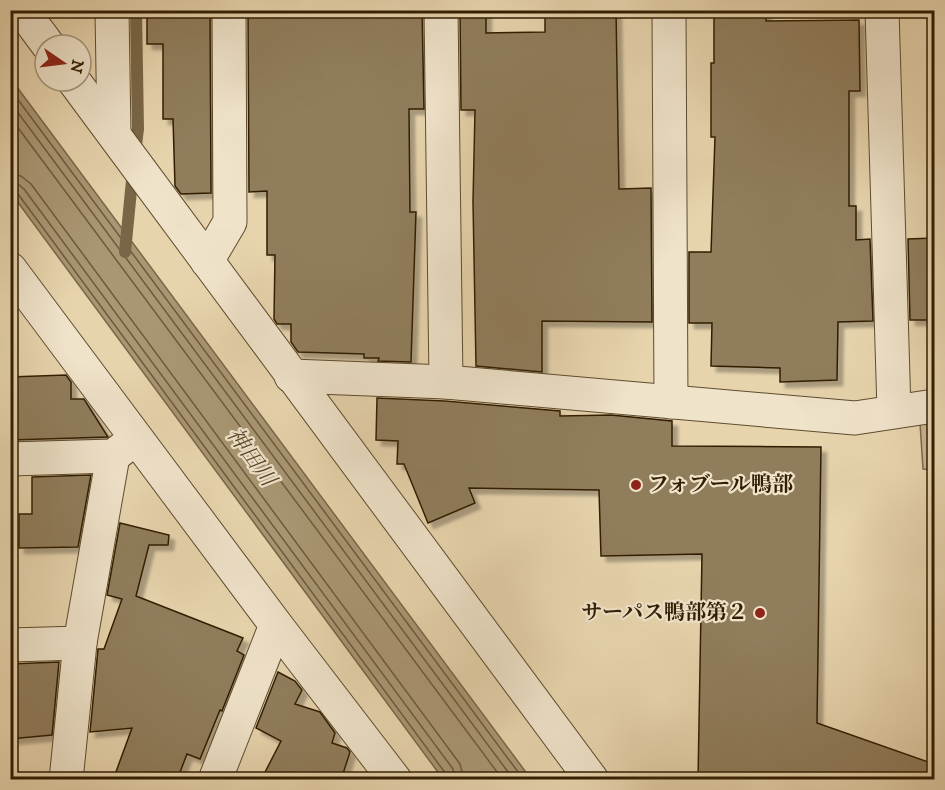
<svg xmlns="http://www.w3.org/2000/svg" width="945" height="790" font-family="'IM FELL DW Pica','Noto Serif JP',serif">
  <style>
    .green { fill: #c8b590; stroke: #7c6a4a; stroke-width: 1.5 }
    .water { fill: #a99673; stroke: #796646; stroke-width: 1.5 }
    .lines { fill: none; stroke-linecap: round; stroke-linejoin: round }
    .shore { stroke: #6d5a3b; stroke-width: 1.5 }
    .stream { stroke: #796646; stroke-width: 12 }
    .building { fill: #907d5b; stroke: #311e03; stroke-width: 1.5; filter: url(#shadow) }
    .minor-casing { stroke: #5e4c2e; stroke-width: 35 }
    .minor { stroke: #efe3ca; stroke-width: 33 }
    .poi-dot { fill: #8f2418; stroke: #efe3ca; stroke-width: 2 }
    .labels { text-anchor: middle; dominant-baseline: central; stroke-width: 4.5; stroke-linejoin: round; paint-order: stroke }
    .poi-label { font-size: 21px; font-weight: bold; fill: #311e03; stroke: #efe3ca; text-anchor: start }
    .water-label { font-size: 22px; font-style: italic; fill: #5b482a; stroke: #efe3ca }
  </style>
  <defs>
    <filter id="shadow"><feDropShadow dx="5.5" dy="5.5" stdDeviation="1.5" flood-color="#0004"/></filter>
  </defs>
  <rect width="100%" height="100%" fill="#e7d4ad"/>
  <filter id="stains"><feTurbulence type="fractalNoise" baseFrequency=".00333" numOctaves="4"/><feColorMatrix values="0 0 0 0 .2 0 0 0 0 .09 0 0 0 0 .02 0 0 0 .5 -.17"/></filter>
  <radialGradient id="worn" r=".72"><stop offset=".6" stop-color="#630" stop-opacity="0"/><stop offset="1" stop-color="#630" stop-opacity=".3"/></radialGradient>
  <!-- green -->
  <path class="green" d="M 934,421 L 934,470 L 923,469 L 920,423 Z"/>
  <!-- water -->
  <path class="water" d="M 10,79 L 11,79 L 531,779 L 443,779 L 11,193 Z"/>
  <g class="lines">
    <!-- shore -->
    <g class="shore">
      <path d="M 10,89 L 524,780"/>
      <path d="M 10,102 L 514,780"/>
      <path d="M 10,117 L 503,780"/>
      <path d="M 10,174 L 21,176 L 31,184 L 460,764 L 464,780"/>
      <path d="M 10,183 L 18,184 L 24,189 L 453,769 L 455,780"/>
      <path d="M 10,191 L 18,194 L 446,774 L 448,780"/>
    </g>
    <!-- stream -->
    <g class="stream">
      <path d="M 135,153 L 138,129 L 136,10"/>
      <path d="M 125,252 L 133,170"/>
    </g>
  </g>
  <!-- building -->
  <g class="building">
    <path d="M 147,10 L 210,10 L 211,193 L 181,194 L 175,186 L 173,119 L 163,119 L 163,44 L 147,44 Z"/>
    <path d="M 248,10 L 422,10 L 424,109 L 409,109 L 410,212 L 416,212 L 411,362 L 378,361 L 379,358 L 364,358 L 364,354 L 298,352 L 291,342 L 291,324 L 277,324 L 274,319 L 275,255 L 267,255 L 267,191 L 249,192 Z"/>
    <path d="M 460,10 L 486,10 L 486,33 L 545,32 L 545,10 L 616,10 L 619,189 L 651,188 L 652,322 L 542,321 L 542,372 L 476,366 L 473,202 L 475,110 L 461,110 Z"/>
    <path d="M 714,10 L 766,10 L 766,21 L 859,20 L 860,91 L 849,91 L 849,206 L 856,206 L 856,240 L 870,239 L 873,321 L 838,322 L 837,380 L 780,382 L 780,368 L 711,366 L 712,323 L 689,323 L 689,252 L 711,252 L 715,137 L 711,137 L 711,63 L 714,63 Z"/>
    <path d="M 934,238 L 934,320 L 910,320 L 908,239 Z"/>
    <path d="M 66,375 L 71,382 L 71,399 L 84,399 L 108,437 L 10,440 L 10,377 Z"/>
    <path d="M 377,398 L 445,401 L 560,411 L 560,416 L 611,415 L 672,421 L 672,446 L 821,447 L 817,723 L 934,764 L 934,780 L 698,780 L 702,554 L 601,556 L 599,490 L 469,488 L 475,503 L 428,523 L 404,464 L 397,464 L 398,441 L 376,440 Z"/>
    <path d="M 91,475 L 78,547 L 19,548 L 19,514 L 32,514 L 32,477 Z"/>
    <path d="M 120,523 L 169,535 L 168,545 L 149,545 L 136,596 L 243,638 L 237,651 L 244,655 L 222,711 L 220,710 L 200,759 L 187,754 L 177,780 L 113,780 L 132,728 L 90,732 L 98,649 L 104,649 L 122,599 L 107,595 Z"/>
    <path d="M 59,662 L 52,735 L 10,739 L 10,664 Z"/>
    <path d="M 278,672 L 295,681 L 302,690 L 295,704 L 320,712 L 335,733 L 332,743 L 347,748 L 350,752 L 341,780 L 261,780 L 281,741 L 256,728 Z"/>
  </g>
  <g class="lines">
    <!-- minor casing -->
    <g class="minor-casing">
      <g id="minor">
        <path d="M 22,10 L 48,45"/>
        <path d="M 112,10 L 114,134"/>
        <path d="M 441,10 L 446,382"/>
        <path d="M 669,10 L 671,402"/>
        <path d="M 882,10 L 894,411"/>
        <path d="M 74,81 L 592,780"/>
        <path d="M 207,261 L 230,222 L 229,10"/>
        <path d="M 10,269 L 276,625 L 395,780"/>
        <path d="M 291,376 L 446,382 L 855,418 L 934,406"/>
        <path d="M 10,459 L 113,456 L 130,443"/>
        <path d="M 10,645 L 80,643 L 113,456"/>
        <path d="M 66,780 L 80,643"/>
        <path d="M 215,780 L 276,625"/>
      </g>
    </g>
    <!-- minor -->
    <use href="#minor" class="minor"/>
  </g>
  <!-- markers -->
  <g class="poi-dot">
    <circle cx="636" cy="485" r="6"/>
    <circle cx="760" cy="613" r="6"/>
  </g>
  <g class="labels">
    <!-- poi labels -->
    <g class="poi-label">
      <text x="648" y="485">フォブール鴨部</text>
      <text x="748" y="613" text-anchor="end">サーパス鴨部第２</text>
    </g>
    <!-- water labels -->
    <g class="water-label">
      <text transform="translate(251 457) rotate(54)">神田川</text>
    </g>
  </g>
  <!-- margin -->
  <rect width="945" height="790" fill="none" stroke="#e7d4ad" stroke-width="36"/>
  <rect x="12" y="12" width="921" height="766" fill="none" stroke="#311e03" stroke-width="3"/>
  <rect x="18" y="18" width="909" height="754" fill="none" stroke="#311e03" stroke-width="1.5"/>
  <!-- north arrow -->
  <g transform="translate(63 63) rotate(104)"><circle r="28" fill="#efe3ca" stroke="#a3947a" stroke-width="1.5"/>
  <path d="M0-4.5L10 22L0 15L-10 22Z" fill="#8f2418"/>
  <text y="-9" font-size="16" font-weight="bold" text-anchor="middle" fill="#311e03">N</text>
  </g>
  <rect width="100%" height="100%" filter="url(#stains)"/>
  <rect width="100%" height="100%" fill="url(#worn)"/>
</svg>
